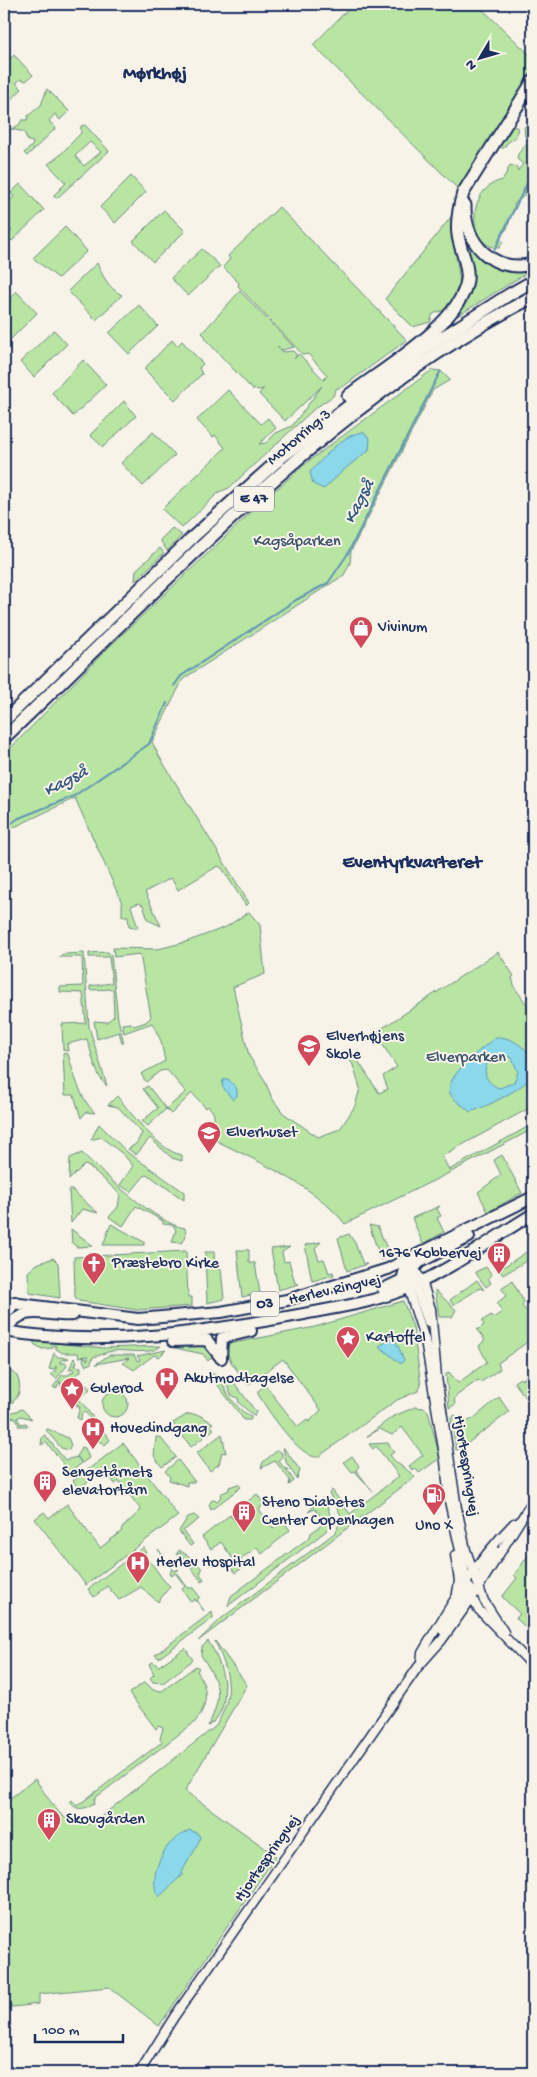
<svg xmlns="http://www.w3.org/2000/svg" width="537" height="2077" font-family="'Gochi Hand',sans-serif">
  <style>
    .green { fill: #b9e5a3; stroke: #6a8a80; fill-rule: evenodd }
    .water { fill: #8bd8eb; stroke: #5e94b3; fill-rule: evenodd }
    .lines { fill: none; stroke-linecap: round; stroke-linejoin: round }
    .stream { stroke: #5e94b3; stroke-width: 2 }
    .minor-casing { stroke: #1b2f5e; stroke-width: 11 }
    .major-casing { stroke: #1b2f5e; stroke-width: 14 }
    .highway-casing { stroke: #1b2f5e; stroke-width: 15 }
    .minor { stroke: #f7f3e8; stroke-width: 8 }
    .major { stroke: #f7f3e8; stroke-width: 10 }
    .highway { stroke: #f7f3e8; stroke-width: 11 }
    .labels { text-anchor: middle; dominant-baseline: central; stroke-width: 4; stroke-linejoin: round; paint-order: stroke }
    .shield { fill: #f7f3e8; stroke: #5d6a87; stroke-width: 1 }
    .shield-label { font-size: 15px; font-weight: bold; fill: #1b2f5e }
    .street-label { font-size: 16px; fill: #1b2f5e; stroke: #f7f3e8 }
    .park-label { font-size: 16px; fill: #3b536c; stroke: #f7f3e8 }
    .poi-label { font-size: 16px; fill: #1b2f5e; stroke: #f7f3e8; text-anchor: start }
    .water-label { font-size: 18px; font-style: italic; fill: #375981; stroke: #f7f3e8 }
    .quarter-label { font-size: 19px; font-weight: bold; fill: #1b2f5e; stroke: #f7f3e8 }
  </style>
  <rect width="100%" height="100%" fill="#f7f3e8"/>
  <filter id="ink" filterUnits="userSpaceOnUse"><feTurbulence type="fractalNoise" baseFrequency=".02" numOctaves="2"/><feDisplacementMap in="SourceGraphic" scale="10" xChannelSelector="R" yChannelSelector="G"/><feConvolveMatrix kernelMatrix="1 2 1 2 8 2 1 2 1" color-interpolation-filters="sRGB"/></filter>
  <g filter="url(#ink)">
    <!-- green -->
    <g class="green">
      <path d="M 353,4 L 477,4 L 533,58 L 533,74 L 459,190 L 313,45 Z"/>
      <path d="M 14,55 L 33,75 L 26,81 L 21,79 L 16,83 L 22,89 L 4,106 L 4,65 Z"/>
      <path d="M 47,89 L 69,111 L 60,120 L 55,114 L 49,121 L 56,128 L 27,156 L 24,153 L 32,146 L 33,142 L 28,141 L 24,132 L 11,129 L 19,125 L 22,120 L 27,120 L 28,116 L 41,105 Z"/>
      <path d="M 531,124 L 533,126 L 533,165 L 524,196 L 515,203 L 507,229 L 499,237 L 503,242 L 499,248 C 466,247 466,187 503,180 L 510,165 L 517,167 L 518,171 L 523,164 L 517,159 L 518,154 L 532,137 L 525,137 L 524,127 Z"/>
      <path d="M 85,125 L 109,151 L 57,198 L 53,196 L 66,183 L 48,164 L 59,156 L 81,133 L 81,126 ZM 90,142 L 101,152 L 84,166 L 75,156 Z"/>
      <path d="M 511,125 L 518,128 L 516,137 L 507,143 L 504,148 L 496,147 Z"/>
      <path d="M 131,176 L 146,192 L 115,223 L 100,207 Z"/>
      <path d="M 20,184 L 44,210 L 12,241 L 8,236 L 12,231 L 4,223 L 4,199 L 7,197 L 10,200 L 14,197 L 11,193 Z"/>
      <path d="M 279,207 L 407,340 L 344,386 L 336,389 L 333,396 L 314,409 L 229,488 L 219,492 L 182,528 L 162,509 L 225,448 L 215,435 L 213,437 L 197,420 L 228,390 L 261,424 L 268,418 L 276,428 L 259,444 L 266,443 L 276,433 L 292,426 L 322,386 L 285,421 L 259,394 L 264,388 L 261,390 L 252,389 L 205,339 L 206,337 L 202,333 L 240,291 L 294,347 L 282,350 L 277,346 L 283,352 L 293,351 L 297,355 L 294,359 L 299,354 L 324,380 L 327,375 L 308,354 L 303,355 L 238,286 L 239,283 L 223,267 L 230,259 L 228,256 Z"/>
      <path d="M 164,210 L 185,231 L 153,262 L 133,241 Z"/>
      <path d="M 460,216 C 469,257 489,276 533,269 L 451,320 L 468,286 Z"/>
      <path d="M 451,217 L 460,283 L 449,308 L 433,314 L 430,322 L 413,327 L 385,299 Z"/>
      <path d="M 65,227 L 87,251 L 58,278 L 33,258 Z"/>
      <path d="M 202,249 L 220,266 L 188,296 L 171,278 Z"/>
      <path d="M 97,263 C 102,275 109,289 122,295 L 96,320 L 68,291 Z"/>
      <path d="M 16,291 L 37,313 L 5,345 L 4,310 Z"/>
      <path d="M 139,305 L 158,326 L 129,354 L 109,333 Z"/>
      <path d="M 54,330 L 67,344 L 34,377 L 20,362 Z"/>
      <path d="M 172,340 L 177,346 L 182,341 L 203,364 L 199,368 L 202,374 L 175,400 L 144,369 Z"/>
      <path d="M 83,360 L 106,385 L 73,416 L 52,393 Z"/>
      <path d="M 432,370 L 441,371 L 450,380 L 433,390 L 351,551 L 350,563 L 344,575 L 183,679 L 152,742 L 159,756 L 249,903 L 246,906 L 222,868 L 218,866 L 178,890 L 171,878 L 145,892 L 161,926 L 148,920 L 143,905 L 139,903 L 131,906 L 138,928 L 129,926 L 128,916 L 122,916 L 122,903 L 75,798 L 4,832 L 4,755 L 106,650 L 263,501 L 310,460 Z"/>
      <path d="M 124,401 L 136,416 L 103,447 L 90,435 Z"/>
      <path d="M 153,432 L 175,455 L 143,486 L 121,463 Z"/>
      <path d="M 172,528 L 182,535 L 167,551 L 160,540 Z"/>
      <path d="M 160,548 L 164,553 L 135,581 L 136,570 Z"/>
      <path d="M 249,912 L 260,925 L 265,974 L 233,987 L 249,1056 L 264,1079 L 272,1098 L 283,1113 L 318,1137 L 340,1129 L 355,1106 L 360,1088 L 353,1065 L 346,1054 L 351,1050 L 379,1093 L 388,1089 L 383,1076 L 397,1067 L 375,1033 L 498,952 L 514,976 L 512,978 L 515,988 L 533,1013 L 533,1106 L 442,1156 L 449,1170 L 533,1124 L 533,1129 L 449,1173 L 345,1224 C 313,1183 253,1160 207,1136 C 213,1125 219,1116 208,1106 L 206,1108 L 192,1093 L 171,1114 L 166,1109 L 148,1126 L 142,1121 L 158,1108 L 143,1089 L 148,1086 L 166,1109 L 186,1092 L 167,1070 L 160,1071 L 146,1082 L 141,1074 L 165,1061 L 161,1041 L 152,1023 L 124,1033 L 122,1024 L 131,1023 L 134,1026 L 146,1022 L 151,1017 L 140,954 L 114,957 L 113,948 L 158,949 L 186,942 L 226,927 Z"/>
      <path d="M 108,952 L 111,955 L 118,1019 L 124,1043 L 122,1043 L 119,1032 L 97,1039 L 94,1021 L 107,1022 L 114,1016 L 113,989 L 90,990 L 90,986 L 112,983 L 109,957 L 89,957 L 89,953 Z"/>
      <path d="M 84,953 L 89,1027 L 107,1086 C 95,1076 92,1053 87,1039 L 67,1044 L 68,1051 L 63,1050 L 62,1024 L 86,1023 L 83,993 L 60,992 L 60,987 L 83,986 L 82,957 L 59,957 L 63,954 Z"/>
      <path d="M 63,1053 L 68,1054 C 74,1074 80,1099 95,1113 L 86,1112 L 81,1118 L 74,1095 L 65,1095 Z"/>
      <path d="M 117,1096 C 131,1113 160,1152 182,1155 L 182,1161 L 172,1158 L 150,1138 L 136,1155 L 128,1149 L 136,1144 L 142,1133 L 118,1107 L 108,1105 Z"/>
      <path d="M 99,1124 L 127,1152 L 184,1192 L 184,1200 L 150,1176 L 145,1175 L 131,1192 L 120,1185 L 133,1166 L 124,1155 L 101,1137 L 91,1140 Z"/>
      <path d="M 82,1153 C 103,1173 158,1225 185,1228 C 186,1235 187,1238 181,1243 L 172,1242 L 176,1230 L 173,1225 L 163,1224 L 163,1221 L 136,1206 L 123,1226 L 109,1217 L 118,1207 L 120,1194 L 90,1167 L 84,1165 L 69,1180 L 70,1158 Z"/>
      <path d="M 502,1155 L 522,1193 L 488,1212 L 478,1192 L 501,1175 L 494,1160 Z"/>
      <path d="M 69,1190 L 72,1190 L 98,1213 L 82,1209 L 71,1223 Z"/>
      <path d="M 440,1206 L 437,1209 L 441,1216 L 437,1218 L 444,1232 L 423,1244 L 412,1218 Z"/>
      <path d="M 111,1224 L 144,1242 L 144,1245 L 103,1245 Z"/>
      <path d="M 369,1225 L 378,1227 L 388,1251 L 384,1259 L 381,1260 Z"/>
      <path d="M 71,1229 L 92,1245 L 93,1246 L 77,1247 L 72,1243 Z"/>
      <path d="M 349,1234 L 355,1243 L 363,1264 L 367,1264 L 347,1271 L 338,1238 Z"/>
      <path d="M 321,1242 L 315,1248 L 319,1260 L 324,1259 L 329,1273 L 333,1272 L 334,1275 L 312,1281 L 305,1245 Z"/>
      <path d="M 290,1247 L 282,1252 L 284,1262 L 289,1261 L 295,1283 L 299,1284 L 278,1290 L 271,1249 Z"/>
      <path d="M 237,1250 L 249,1250 L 249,1263 L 255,1263 L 260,1293 L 242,1297 Z"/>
      <path d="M 186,1251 L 188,1297 L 192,1297 L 192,1306 L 137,1310 L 79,1301 L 75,1297 L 74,1257 Z"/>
      <path d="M 528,1251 L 533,1261 L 531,1258 L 503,1275 L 499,1270 Z"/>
      <path d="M 205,1252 L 214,1252 L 215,1269 L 221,1269 L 224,1299 L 207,1303 Z"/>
      <path d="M 53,1258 L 58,1263 L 60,1298 L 29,1293 L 28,1272 L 37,1264 Z"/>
      <path d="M 486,1267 L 492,1275 L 488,1278 L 491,1283 L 486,1287 L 475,1272 Z"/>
      <path d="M 477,1280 L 484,1290 L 480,1288 L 453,1305 L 450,1300 Z"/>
      <path d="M 512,1281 L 524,1302 L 522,1306 L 533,1319 L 533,1338 L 498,1363 L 500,1369 L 481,1382 L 478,1380 L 456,1396 L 454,1401 L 456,1404 L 449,1408 L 446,1374 L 449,1372 L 458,1383 L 487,1362 L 479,1346 L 485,1340 L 477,1330 L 484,1325 L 482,1321 L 491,1315 L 493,1318 L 502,1312 L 497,1303 L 507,1295 L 501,1288 Z"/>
      <path d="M 435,1290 L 456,1310 L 452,1317 L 439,1317 Z"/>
      <path d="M 403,1301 L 413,1327 L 421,1386 L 418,1391 L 397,1400 L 318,1457 C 300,1459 267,1409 258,1394 L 258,1391 L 265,1385 L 298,1427 L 307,1420 L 309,1422 L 321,1410 L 283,1359 L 248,1385 L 231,1362 L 226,1349 L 229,1344 L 315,1327 Z"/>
      <path d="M 34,1341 L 104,1348 L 161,1346 C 150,1356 126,1349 112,1351 C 105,1352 100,1356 93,1357 L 91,1363 L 86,1366 L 83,1360 L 84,1357 L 88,1360 L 88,1356 L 79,1357 L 78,1353 L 63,1353 L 56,1349 L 56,1346 L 54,1345 L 52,1348 L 42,1349 L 34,1344 Z"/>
      <path d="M 204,1344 L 210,1349 L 212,1357 L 208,1361 L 203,1354 L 170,1347 Z"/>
      <path d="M 166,1350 L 159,1357 L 154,1355 L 134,1370 L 123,1363 L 129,1358 L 96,1364 L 109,1355 L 134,1355 L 137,1361 L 140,1360 L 137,1356 Z"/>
      <path d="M 54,1353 L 58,1357 L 69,1358 L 60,1361 L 60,1363 L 66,1363 L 67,1366 L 56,1379 L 51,1374 L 56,1371 L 56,1366 L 54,1370 L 49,1369 Z"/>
      <path d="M 74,1358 L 77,1361 L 75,1366 L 81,1367 L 81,1371 C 74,1377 70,1383 62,1390 L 60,1381 L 56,1389 L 53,1387 L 62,1375 L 68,1375 L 74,1371 L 72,1368 L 69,1370 Z"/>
      <path d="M 4,1366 L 17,1376 C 23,1390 18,1402 4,1407 Z"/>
      <path d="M 533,1369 L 533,1394 L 526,1398 L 514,1382 L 520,1378 L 522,1380 Z"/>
      <path d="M 208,1372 L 221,1377 C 223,1390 233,1402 242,1411 C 246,1414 249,1414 252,1418 L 250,1420 L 244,1420 Z"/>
      <path d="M 229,1376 L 256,1412 L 254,1416 L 239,1403 L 238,1398 L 231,1395 L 224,1378 Z"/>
      <path d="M 85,1383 L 90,1389 L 79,1399 L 110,1440 L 105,1445 L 94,1438 L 100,1430 L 85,1412 L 82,1413 L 81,1420 L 77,1418 L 80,1407 L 77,1406 L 76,1398 L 72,1397 L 70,1388 L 72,1387 L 77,1390 L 77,1384 Z"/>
      <circle cx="115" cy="1404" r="13"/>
      <path d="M 499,1397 L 509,1412 L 460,1449 L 456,1450 L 451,1418 L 455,1415 L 462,1424 L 473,1419 Z"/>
      <path d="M 415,1407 L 424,1408 L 428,1411 L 440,1458 L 419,1473 L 416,1469 L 412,1470 L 409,1466 L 423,1455 L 402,1427 L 392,1435 L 380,1429 L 366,1437 L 392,1417 Z"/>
      <path d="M 22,1409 L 32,1419 L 21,1416 L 17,1418 L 21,1424 L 26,1423 L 28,1426 L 18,1426 L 19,1424 L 14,1417 L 5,1421 L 6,1425 L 4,1425 L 4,1415 Z"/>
      <path d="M 188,1414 L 199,1415 L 213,1423 L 210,1425 L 214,1429 L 191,1447 L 173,1423 Z"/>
      <path d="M 48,1429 L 68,1438 L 71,1445 L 69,1450 L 61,1448 L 46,1430 Z"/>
      <path d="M 222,1434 L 226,1453 L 222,1452 L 219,1464 L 210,1471 L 197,1453 Z"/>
      <path d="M 45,1435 L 65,1460 L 77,1457 L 82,1463 L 77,1456 L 81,1447 L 85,1448 L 89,1458 L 70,1472 L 46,1442 L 41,1445 L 42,1437 Z"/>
      <path d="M 156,1437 L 160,1437 L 176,1457 L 162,1467 L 154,1456 Z"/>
      <path d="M 123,1443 L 178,1516 L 86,1585 L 35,1519 L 44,1512 L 49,1518 L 67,1504 L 100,1548 L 122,1531 L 121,1529 L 141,1510 L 119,1481 L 115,1484 L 104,1469 L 79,1489 L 73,1481 Z"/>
      <path d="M 388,1443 L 394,1452 L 390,1455 C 397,1466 406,1467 415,1477 L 198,1641 L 222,1618 L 336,1532 L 342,1517 L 329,1493 L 332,1490 L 350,1514 L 399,1476 L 376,1446 L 373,1449 L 369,1444 Z"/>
      <path d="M 283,1447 L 300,1470 L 297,1479 L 286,1462 Z"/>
      <path d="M 278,1450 L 282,1453 L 282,1458 L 278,1460 L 285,1469 L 288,1469 L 287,1470 L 294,1481 L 289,1485 L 290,1480 L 275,1461 L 261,1468 L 263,1462 Z"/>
      <path d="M 352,1456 L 359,1466 L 356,1470 L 373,1492 L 355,1471 L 352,1472 L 344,1462 Z"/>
      <path d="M 178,1460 L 195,1482 L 187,1482 L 187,1486 L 169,1480 L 170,1477 L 165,1471 Z"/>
      <path d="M 238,1484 L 241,1487 L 211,1510 L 209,1505 L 212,1500 L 217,1501 L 221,1497 L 220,1494 L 229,1490 L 229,1487 Z"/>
      <path d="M 257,1494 L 264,1504 L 259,1509 L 273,1528 L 283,1521 L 290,1530 L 262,1554 L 257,1547 L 241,1559 L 245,1566 L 235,1573 L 228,1563 L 233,1559 L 221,1542 L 211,1549 L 202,1537 L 230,1515 L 235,1521 L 251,1508 L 247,1502 Z"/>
      <path d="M 322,1498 C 331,1509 332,1519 326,1531 L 228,1606 L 231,1596 L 310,1537 L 311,1533 L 323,1524 L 320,1520 L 322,1518 L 315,1509 L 308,1512 Z"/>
      <path d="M 194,1515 L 199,1519 L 183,1531 L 193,1544 L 190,1546 L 179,1531 L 188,1517 Z"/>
      <path d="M 144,1547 L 147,1560 C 158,1568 159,1578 170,1586 L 158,1602 L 141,1587 L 119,1600 L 107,1586 L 94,1597 L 88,1589 Z"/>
      <path d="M 158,1549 L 174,1571 L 179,1569 L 176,1572 L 188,1588 L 193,1588 L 200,1597 L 197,1600 L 204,1611 L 195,1599 L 191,1602 L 182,1589 L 185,1586 L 175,1573 L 172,1575 L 170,1573 L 172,1569 Z"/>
      <path d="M 179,1550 L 193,1559 L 202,1569 L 200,1574 L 204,1579 L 202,1582 L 180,1553 L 176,1555 Z"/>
      <path d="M 528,1556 L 533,1560 L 533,1606 L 528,1619 L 533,1635 L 516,1618 L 520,1614 L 502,1597 L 517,1578 L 514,1575 Z"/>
      <path d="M 212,1612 L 213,1618 L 159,1658 L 155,1655 Z"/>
      <path d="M 208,1641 C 223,1663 236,1708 208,1726 C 224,1694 219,1683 201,1655 L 202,1647 Z"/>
      <path d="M 215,1641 L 247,1685 L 185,1791 L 276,1856 L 159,2026 L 109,1987 L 39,1994 L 39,2004 L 4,2008 L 4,1803 L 35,1779 C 50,1799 65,1834 94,1822 L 216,1726 C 235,1693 230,1675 215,1641 Z"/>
      <path d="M 185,1648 L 193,1660 L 163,1683 L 153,1682 L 150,1678 L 154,1674 L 149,1664 L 152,1662 L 159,1666 Z"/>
      <path d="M 196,1666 L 199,1668 L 197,1671 C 209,1689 208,1706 195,1722 L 95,1798 L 94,1803 C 85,1809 77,1812 70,1802 L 72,1800 L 77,1806 L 162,1742 L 160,1739 L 163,1728 L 158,1726 L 156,1729 L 129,1693 L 145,1682 L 153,1690 L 162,1691 Z"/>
    </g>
    <!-- water -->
    <g class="water">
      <path d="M 363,432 L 370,438 L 369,450 L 346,468 L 324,489 L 313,484 L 310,472 C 325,457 341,435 363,432 Z"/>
      <path d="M 496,1037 C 513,1037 522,1046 533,1057 C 533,1062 535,1069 533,1073 C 530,1086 482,1109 470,1112 C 465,1106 452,1100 450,1093 C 444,1076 484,1047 496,1037 ZM 502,1054 L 512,1058 L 518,1072 L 514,1082 L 500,1088 C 480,1083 480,1057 502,1054 Z"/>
      <path d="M 228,1079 C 234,1086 238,1086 237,1096 L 233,1100 L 222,1086 L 223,1080 Z"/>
      <path d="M 392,1339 L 395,1339 L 404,1360 L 401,1364 L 379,1346 Z"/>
      <path d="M 189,1830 L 197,1833 L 200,1837 C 197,1852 182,1866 182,1875 L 159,1897 C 149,1884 158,1859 167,1847 C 173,1839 182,1835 189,1830 Z"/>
    </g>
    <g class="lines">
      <!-- stream -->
      <g class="stream">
        <path d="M 494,251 L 533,171"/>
        <path d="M 174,686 L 181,676 L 296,600 L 328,583 L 347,555 L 440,372"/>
        <path d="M 4,828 L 19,818 L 74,796 L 149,744 L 167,703"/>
      </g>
      <!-- minor casing -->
      <g class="minor-casing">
        <g id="minor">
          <path d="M 413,1267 L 422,1281 L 431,1309 L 437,1377 L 457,1508 L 466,1550 L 484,1601 L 504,1632"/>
          <path d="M 407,1285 L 425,1340 L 445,1461 L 449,1501 L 469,1591 L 478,1609 L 533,1666"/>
          <path d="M 415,1285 L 428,1322"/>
          <path d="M 455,1555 L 459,1581 L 457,1593"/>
          <path d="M 477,1582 L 495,1551"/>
          <path d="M 443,1631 L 470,1588"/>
          <path d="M 421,1662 L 422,1653 C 449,1607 476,1561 514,1523"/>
          <path d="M 139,2073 L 174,2017 L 418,1667 L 442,1640 L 474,1595 L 533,1500"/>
        </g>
      </g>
      <!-- major casing -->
      <g class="major-casing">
        <g id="major">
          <path d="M 408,1288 L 416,1266 L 420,1262 L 469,1237"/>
          <path d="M 383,1289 L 402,1280 L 408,1259"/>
          <path d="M 4,1302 L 138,1319 L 221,1312 L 287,1300 L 388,1269 L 533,1197"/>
          <path d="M 4,1317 L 15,1302"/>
          <path d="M 4,1331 C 104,1348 205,1332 304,1314 C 339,1307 377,1302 410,1287 C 454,1268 492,1238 533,1214"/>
          <path d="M 5,1331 C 24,1302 44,1317 73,1315"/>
          <path d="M 173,1341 L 207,1340 L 221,1358"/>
          <path d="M 221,1358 L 222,1338 L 251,1331"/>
        </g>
      </g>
      <!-- highway casing -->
      <g class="highway-casing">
        <g id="highway">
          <path d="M 465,205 C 464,244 494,274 533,264"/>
          <path d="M 348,396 C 382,369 461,324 467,280 C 469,265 460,250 458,235 C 456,221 459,207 463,193 L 533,81"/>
          <path d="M 4,721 L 194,536 L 283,456 L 424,349 L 510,294 L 533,281"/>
          <path d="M 4,738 C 168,582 329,401 533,297"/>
        </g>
      </g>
      <!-- minor -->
      <use href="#minor" class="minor"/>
      <!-- major -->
      <use href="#major" class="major"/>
      <!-- highway -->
      <use href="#highway" class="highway"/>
    </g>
  </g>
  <!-- icons -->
  <defs>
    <g id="shop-pin" transform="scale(1.25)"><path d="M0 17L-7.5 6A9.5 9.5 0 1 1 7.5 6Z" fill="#d1495b" stroke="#f7f3e8"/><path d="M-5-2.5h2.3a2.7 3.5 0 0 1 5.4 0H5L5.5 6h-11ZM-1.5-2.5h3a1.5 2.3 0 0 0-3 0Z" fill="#fff"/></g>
    <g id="school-pin" transform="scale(1.25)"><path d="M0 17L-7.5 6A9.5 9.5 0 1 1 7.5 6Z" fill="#d1495b" stroke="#f7f3e8"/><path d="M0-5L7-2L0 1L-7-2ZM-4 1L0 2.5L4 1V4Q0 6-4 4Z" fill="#fff"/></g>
    <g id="building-pin" transform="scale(1.25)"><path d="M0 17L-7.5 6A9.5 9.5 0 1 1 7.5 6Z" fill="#d1495b" stroke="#f7f3e8"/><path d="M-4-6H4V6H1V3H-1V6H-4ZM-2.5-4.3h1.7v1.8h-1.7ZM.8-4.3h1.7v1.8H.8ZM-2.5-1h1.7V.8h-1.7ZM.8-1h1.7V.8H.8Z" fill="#fff"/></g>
    <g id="church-pin" transform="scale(1.25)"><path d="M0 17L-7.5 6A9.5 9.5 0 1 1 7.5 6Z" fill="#d1495b" stroke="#f7f3e8"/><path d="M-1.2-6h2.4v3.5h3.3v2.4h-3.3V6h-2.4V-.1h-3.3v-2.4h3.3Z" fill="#fff"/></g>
    <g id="sight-pin" transform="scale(1.25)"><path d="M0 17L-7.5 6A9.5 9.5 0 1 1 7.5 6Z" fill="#d1495b" stroke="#f7f3e8"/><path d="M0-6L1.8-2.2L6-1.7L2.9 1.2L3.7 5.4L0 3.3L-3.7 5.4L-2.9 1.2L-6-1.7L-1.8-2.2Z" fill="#fff"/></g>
    <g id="hospital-pin" transform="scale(1.25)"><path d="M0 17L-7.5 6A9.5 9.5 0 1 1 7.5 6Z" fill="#d1495b" stroke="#f7f3e8"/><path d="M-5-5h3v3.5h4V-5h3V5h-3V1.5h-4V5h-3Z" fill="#fff"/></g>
    <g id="fuel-pin" transform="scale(1.25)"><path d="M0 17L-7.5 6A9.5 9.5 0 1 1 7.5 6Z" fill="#d1495b" stroke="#f7f3e8"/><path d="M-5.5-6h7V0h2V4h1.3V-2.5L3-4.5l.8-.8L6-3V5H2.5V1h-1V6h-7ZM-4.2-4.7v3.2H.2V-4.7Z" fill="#fff"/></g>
  </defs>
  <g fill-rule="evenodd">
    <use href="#shop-pin" x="361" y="628"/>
    <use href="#school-pin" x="309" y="1046"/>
    <use href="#school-pin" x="209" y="1133"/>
    <use href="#building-pin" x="499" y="1254"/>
    <use href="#church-pin" x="94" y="1264"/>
    <use href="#sight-pin" x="348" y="1338"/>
    <use href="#hospital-pin" x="167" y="1379"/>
    <use href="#sight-pin" x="72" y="1389"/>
    <use href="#hospital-pin" x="93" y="1429"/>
    <use href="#building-pin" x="45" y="1482"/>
    <use href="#fuel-pin" x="434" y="1495"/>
    <use href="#building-pin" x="244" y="1512"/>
    <use href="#hospital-pin" x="138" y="1563"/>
    <use href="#building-pin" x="49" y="1820"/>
  </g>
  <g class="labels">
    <!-- shield labels -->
    <g class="shield">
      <rect x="234" y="486.5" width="40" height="25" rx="4"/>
      <rect x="251" y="1291.5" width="28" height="25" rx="4"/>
    </g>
    <g class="shield-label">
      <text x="254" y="499">E 47</text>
      <text x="265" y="1304">O3</text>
    </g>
    <!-- street labels -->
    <g class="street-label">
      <text transform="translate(300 438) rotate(-40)">Motorring 3</text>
      <text transform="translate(335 1291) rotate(-13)">Herlev Ringvej</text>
      <text transform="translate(465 1466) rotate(81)">Hjortespringvej</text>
      <text transform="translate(268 1859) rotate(-55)">Hjortespringvej</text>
    </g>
    <!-- park labels -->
    <g class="park-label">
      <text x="297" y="542">Kagsåparken</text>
      <text x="466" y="1058">Elverparken</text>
    </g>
    <!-- poi labels -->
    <g class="poi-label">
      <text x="378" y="628">Vivinum</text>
      <text x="326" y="1037">Elverhøjens<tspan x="326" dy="18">Skole</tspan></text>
      <text x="226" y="1133">Elverhuset</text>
      <text x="482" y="1254" text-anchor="end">1676 Kobbervej</text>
      <text x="112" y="1264">Præstebro Kirke</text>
      <text x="366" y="1338">Kartoffel</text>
      <text x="184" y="1379">Akutmodtagelse</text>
      <text x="90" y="1389">Gulerod</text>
      <text x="110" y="1429">Hovedindgang</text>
      <text x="62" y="1473">Sengetårnets<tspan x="62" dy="18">elevatortårn</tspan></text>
      <text x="262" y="1503">Steno Diabetes<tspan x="262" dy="18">Center Copenhagen</tspan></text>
      <text x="434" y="1526" text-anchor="middle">Uno X</text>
      <text x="156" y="1563">Herlev Hospital</text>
      <text x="66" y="1820">Skovgården</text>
    </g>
    <!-- water labels -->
    <g class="water-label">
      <text transform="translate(360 502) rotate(-63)">Kagså</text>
      <text transform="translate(66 782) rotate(-28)">Kagså</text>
    </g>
    <!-- quarter labels -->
    <g class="quarter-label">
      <text x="155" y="74">Mørkhøj</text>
      <text x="412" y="863">Eventyrkvarteret</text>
    </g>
  </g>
  <!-- margin -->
  <rect width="537" height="2077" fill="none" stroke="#f7f3e8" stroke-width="20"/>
  <rect x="10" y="10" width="517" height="2057" fill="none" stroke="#1b2f5e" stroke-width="2" filter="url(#ink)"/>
  <!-- north arrow -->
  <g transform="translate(480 58) rotate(232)" stroke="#f7f3e8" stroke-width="4" paint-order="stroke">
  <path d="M0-4L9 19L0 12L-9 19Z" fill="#1b2f5e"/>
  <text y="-8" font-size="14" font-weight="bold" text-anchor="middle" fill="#1b2f5e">N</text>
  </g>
  <!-- scale -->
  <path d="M35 2034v8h88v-8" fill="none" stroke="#1b2f5e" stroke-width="2.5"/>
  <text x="42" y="2034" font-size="15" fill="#1b2f5e" stroke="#f7f3e8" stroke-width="4" paint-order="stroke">100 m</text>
</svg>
